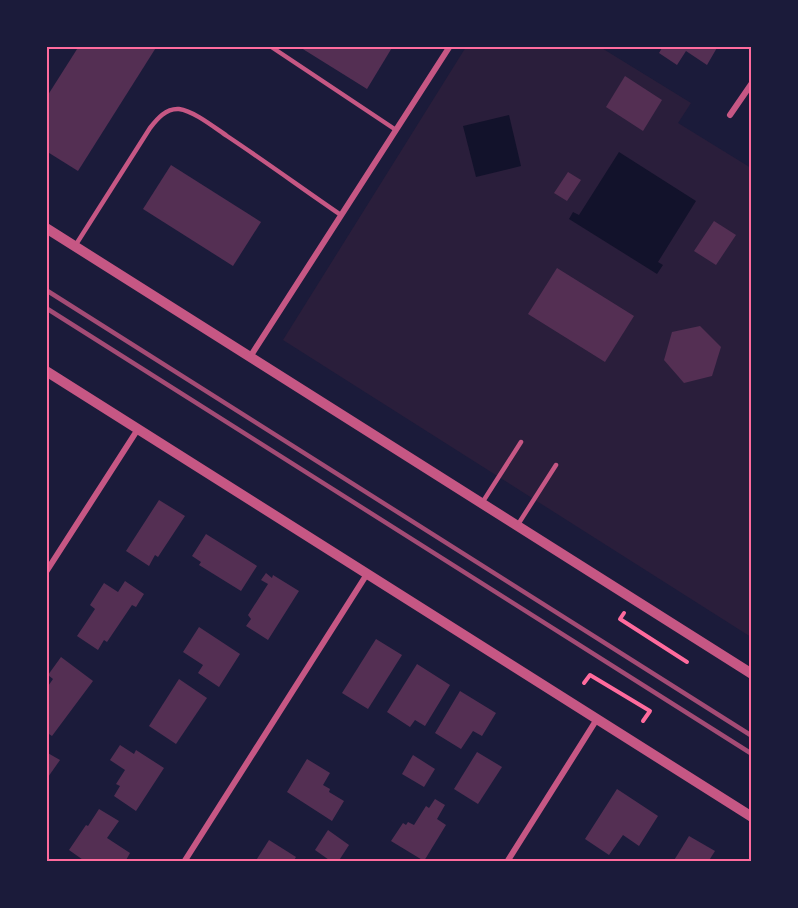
<svg xmlns="http://www.w3.org/2000/svg" width="798" height="908" font-family="Karla,sans-serif">
  <style>
    .green { fill: #2a1e3b }
    .water { fill: #12122b }
    .building { fill: #542f53 }
    .lines { fill: none; stroke-linecap: round; stroke-linejoin: round }
    .path { stroke: #ff6b9d; stroke-width: 4 }
    .service { stroke: #c65784; stroke-width: 4.5 }
    .minor { stroke: #c65784; stroke-width: 6 }
    .tertiary { stroke: #c65784; stroke-width: 10 }
    .rail { stroke: #a44b75; stroke-width: 4.5 }
    .neatline { fill: none; stroke: #ff6b9d; stroke-width: 2 }
  </style>
  <rect width="100%" height="100%" fill="#1b1b3a"/>
  <!-- green -->
  <path class="green" d="M 466,47 L 600,47 L 691,103 L 678,123 L 751,168 L 751,637 L 283,340 Z"/>
  <!-- water -->
  <g class="water">
    <path d="M 509,115 L 521,166 L 476,177 L 463,126 Z"/>
    <path d="M 619,152 L 696,201 L 658,262 L 663,265 L 657,274 L 569,219 L 573,212 L 579,215 Z"/>
  </g>
  <!-- building -->
  <g class="building">
    <path d="M 79,46 L 157,46 L 78,171 L 46,151 L 46,98 Z"/>
    <path d="M 298,46 L 393,46 L 367,89 Z"/>
    <path d="M 659,46 L 718,46 L 707,65 L 686,51 L 677,65 L 659,53 L 662,48 Z"/>
    <path d="M 625,76 L 662,100 L 643,131 L 606,107 Z"/>
    <path d="M 171,165 L 261,222 L 233,266 L 143,209 Z"/>
    <path d="M 568,172 L 581,180 L 567,201 L 554,193 Z"/>
    <path d="M 714,221 L 736,235 L 716,265 L 694,251 Z"/>
    <path d="M 557,268 L 634,316 L 605,362 L 528,314 Z"/>
    <path d="M 700,326 L 721,347 L 712,376 L 684,383 L 664,360 L 672,332 Z"/>
    <path d="M 159,500 L 185,516 L 158,557 L 155,555 L 149,566 L 126,551 Z"/>
    <path d="M 206,534 L 257,566 L 241,591 L 199,565 L 201,562 L 192,556 Z"/>
    <path d="M 266,573 L 272,578 L 273,575 L 299,591 L 268,640 L 246,626 L 251,619 L 248,615 L 268,584 L 261,580 Z"/>
    <path d="M 125,581 L 144,594 L 136,607 L 132,605 L 107,642 L 104,640 L 98,650 L 77,636 L 95,609 L 90,605 L 104,583 L 118,592 Z"/>
    <path d="M 199,627 L 240,654 L 219,687 L 198,673 L 203,665 L 183,652 Z"/>
    <path d="M 376,639 L 402,655 L 368,709 L 342,693 Z"/>
    <path d="M 61,657 L 93,681 L 52,736 L 46,732 L 46,689 L 53,679 L 48,675 Z"/>
    <path d="M 417,664 L 450,685 L 425,726 L 415,720 L 410,727 L 387,712 Z"/>
    <path d="M 179,679 L 207,698 L 176,744 L 149,726 Z"/>
    <path d="M 460,691 L 496,713 L 482,736 L 473,731 L 461,749 L 435,733 Z"/>
    <path d="M 120,745 L 134,754 L 136,750 L 164,768 L 136,811 L 114,796 L 120,786 L 116,784 L 125,770 L 110,760 Z"/>
    <path d="M 46,752 L 60,760 L 46,780 Z"/>
    <path d="M 477,752 L 502,767 L 478,804 L 454,789 Z"/>
    <path d="M 413,755 L 435,769 L 424,787 L 402,774 Z"/>
    <path d="M 307,759 L 330,773 L 323,785 L 330,789 L 329,792 L 344,801 L 332,821 L 287,792 Z"/>
    <path d="M 617,789 L 658,816 L 639,846 L 623,835 L 609,855 L 585,839 Z"/>
    <path d="M 435,799 L 445,805 L 437,819 L 446,825 L 424,861 L 391,841 L 403,823 L 406,825 L 408,822 L 414,825 L 426,806 L 429,808 Z"/>
    <path d="M 99,809 L 119,821 L 107,838 L 130,853 L 125,862 L 86,862 L 69,850 L 86,825 L 88,826 Z"/>
    <path d="M 328,830 L 349,845 L 338,862 L 332,862 L 315,850 Z"/>
    <path d="M 689,836 L 715,851 L 708,862 L 673,862 Z"/>
    <path d="M 269,840 L 296,857 L 293,862 L 255,862 Z"/>
  </g>
  <g class="lines">
    <!-- path -->
    <g class="path">
      <path d="M 624,613 L 620,619 L 687,662"/>
      <path d="M 584,683 L 590,675 L 650,711 L 643,721"/>
    </g>
    <!-- service -->
    <g class="service">
      <path d="M 270,46 L 396,130"/>
      <path d="M 46,48 L 47,46"/>
      <path d="M 75,246 L 150,128 C 157,119 166,108 179,109 C 194,111 215,128 227,136 C 266,162 303,189 341,215"/>
      <path d="M 482,503 L 521,442"/>
      <path d="M 517,526 L 556,465"/>
    </g>
    <!-- minor -->
    <g class="minor">
      <path d="M 730,115 L 752,83"/>
      <path d="M 250,357 L 450,46"/>
      <path d="M 46,572 L 138,429"/>
      <path d="M 184,862 L 367,574"/>
      <path d="M 507,862 L 597,719"/>
    </g>
    <!-- tertiary -->
    <g class="tertiary">
      <path d="M 46,228 L 752,674"/>
      <path d="M 46,371 L 752,817"/>
    </g>
    <!-- rail -->
    <g class="rail">
      <path d="M 46,290 L 752,736"/>
      <path d="M 46,308 L 752,754"/>
    </g>
  </g>
  <!-- border -->
  <rect width="798" height="908" fill="none" stroke="#1b1b3a" stroke-width="96"/>
  <rect x="48" y="48" width="702" height="812" class="neatline"/>
</svg>
